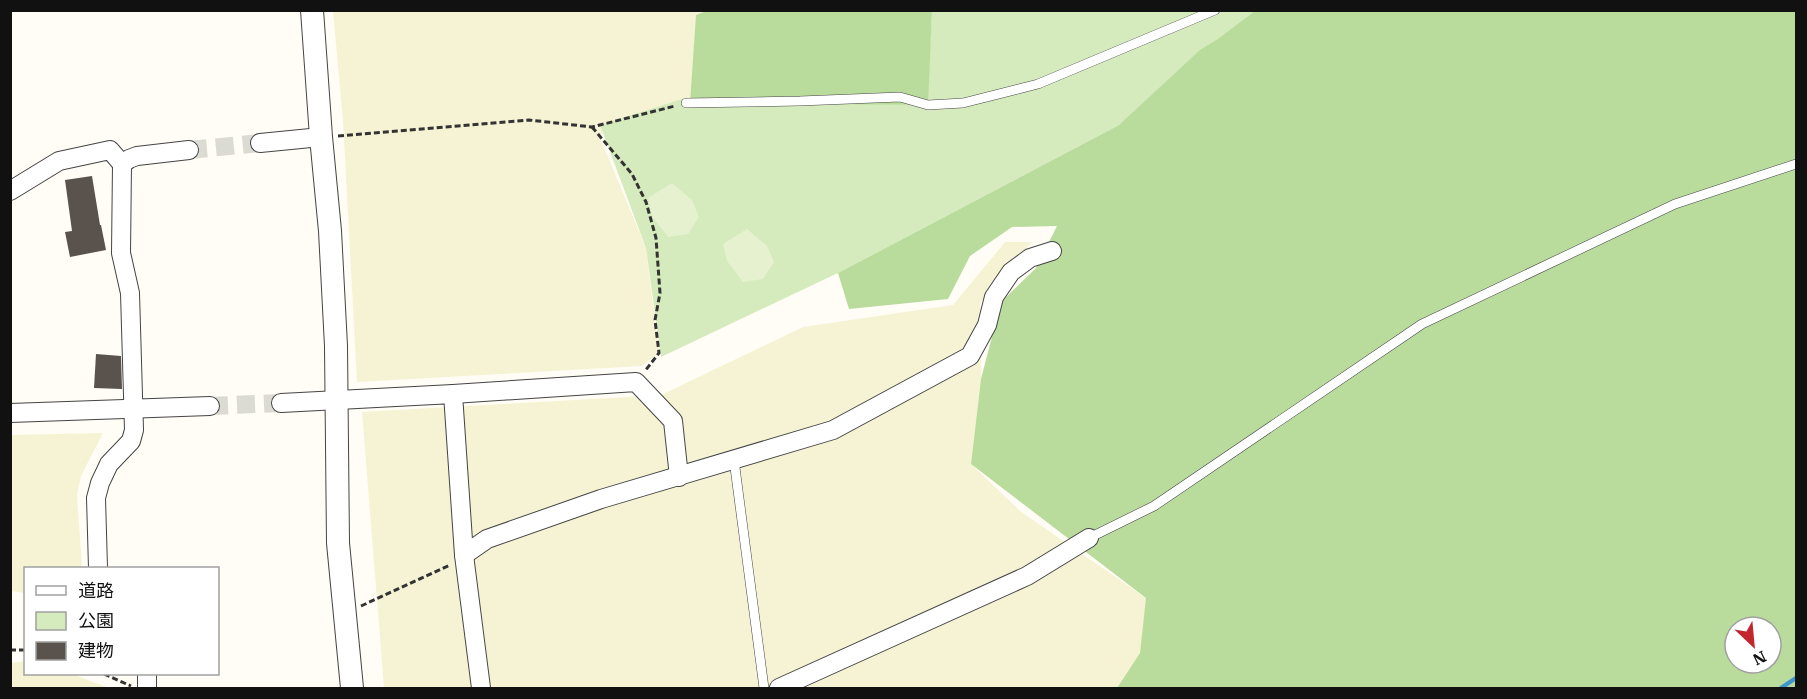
<svg xmlns="http://www.w3.org/2000/svg" width="1807" height="699" font-family="'IBM Plex Serif','Noto Sans JP',serif">
  <style>
    .farmland { fill: #f6f3d4 }
    .green { fill: #d5ebbd }
    .forest { fill: #b9dc9c; fill-rule: evenodd }
    .pitch { fill: #e6f2cf }
    .lines { fill: none; stroke-linecap: round; stroke-linejoin: round }
    .stream { stroke: #3f96cf; stroke-width: 4.5 }
    .building { fill: #5a524d }
    .minor-tunnel { stroke: #dbdad3; stroke-width: 18; stroke-dasharray: 18 9; stroke-linecap: butt }
    .service-casing { stroke: #444; stroke-width: 10 }
    .minor-casing { stroke: #444; stroke-width: 20 }
    .tertiary-casing { stroke: #444; stroke-width: 24 }
    .path { stroke: #333; stroke-width: 3; stroke-dasharray: 6 3; stroke-linecap: butt }
    .service { stroke: #fff; stroke-width: 9 }
    .minor { stroke: #fff; stroke-width: 18 }
    .tertiary { stroke: #fff; stroke-width: 22 }
  </style>
  <rect width="100%" height="100%" fill="#fffdf5"/>
  <!-- farmland -->
  <g class="farmland">
    <path d="M 333,11 L 706,11 L 696,15 L 695,99 L 599,135 L 646,248 L 659,353 L 642,366 L 357,382 L 343,121 Z"/>
    <path d="M 1005,242 L 1032,242 L 980,303 L 981,379 L 971,464 L 1020,511 L 1146,598 L 1147,643 L 1117,688 L 384,688 L 362,412 L 661,395 L 803,327 L 953,305 Z"/>
    <path d="M 103,433 L 81,476 L 77,495 L 82,568 L 26,568 L 25,593 L 11,591 L 11,435 Z"/>
    <path d="M 25,661 L 26,674 L 72,674 L 109,688 L 11,688 L 11,663 Z"/>
  </g>
  <!-- green -->
  <path class="green" d="M 932,11 L 1263,11 L 1205,60 L 1119,125 L 838,273 L 661,357 L 646,248 L 600,125 L 682,99 L 927,105 Z"/>
  <!-- forest -->
  <g class="forest">
    <path d="M 706,11 L 932,11 L 928,105 L 690,103 L 696,15 Z"/>
    <path d="M 1255,11 L 1796,11 L 1796,688 L 1117,688 L 1140,653 L 1146,598 L 971,464 L 981,379 L 1001,302 L 1036,268 L 1057,226 L 1012,227 L 970,256 L 948,299 L 849,309 L 838,273 L 1119,125 L 1200,50 L 1218,39 ZM 1735,627 L 1771,627 L 1771,663 L 1735,663 Z"/>
  </g>
  <!-- pitch -->
  <g class="pitch">
    <path d="M 672,183 L 692,200 L 699,217 L 688,234 L 668,237 L 652,216 L 648,198 Z"/>
    <path d="M 747,229 L 767,246 L 774,262 L 763,279 L 743,282 L 727,261 L 723,244 Z"/>
  </g>
  <g class="lines">
    <!-- stream -->
    <path class="stream" d="M 1781,688 L 1796,678"/>
  </g>
  <!-- building -->
  <g class="building">
    <path d="M 92,176 L 100,225 L 101,225 L 106,250 L 70,257 L 65,232 L 72,231 L 65,180 Z"/>
    <path d="M 96,354 L 121,356 L 122,389 L 94,388 Z"/>
  </g>
  <g class="lines">
    <!-- minor-tunnel -->
    <g class="minor-tunnel">
      <path d="M 189,150 L 260,143"/>
      <path d="M 210,406 L 281,403"/>
    </g>
    <!-- service casing -->
    <g class="service-casing">
      <g id="service">
        <path d="M 686,103 L 800,101 L 900,97 L 928,105 L 963,103 L 1038,84 L 1215,10"/>
        <path d="M 734,460 L 764,688"/>
        <path d="M 1089,538 L 1154,506 L 1422,324 L 1675,204 L 1796,164"/>
      </g>
    </g>
    <!-- minor casing -->
    <g class="minor-casing">
      <g id="minor">
        <path d="M 260,143 L 321,137"/>
        <path d="M 10,191 L 59,161 L 110,150 L 122,164 L 129,159 L 137,156 L 189,150"/>
        <path d="M 453,394 L 636,382 L 673,421 L 679,477"/>
        <path d="M 281,403 L 453,394 L 464,555 L 481,688"/>
        <path d="M 10,413 L 210,406"/>
        <path d="M 464,555 L 487,539 L 601,499 L 833,430 L 970,356 L 987,325 L 994,297 L 1011,272 L 1030,258 L 1052,251"/>
        <path d="M 98,568 L 96,498 L 100,483 L 109,464 L 131,441 L 134,430 L 130,293 L 121,253 L 122,164"/>
        <path d="M 147,674 L 147,688"/>
        <path d="M 779,688 L 1027,576 L 1089,538"/>
      </g>
    </g>
    <!-- tertiary casing -->
    <g class="tertiary-casing">
      <path id="tertiary" d="M 312,10 L 321,137 L 330,231 L 336,346 L 338,543 L 352,688"/>
    </g>
    <!-- path -->
    <g class="path">
      <path d="M 592,127 L 632,174 L 646,202 L 656,238 L 660,293 L 655,320 L 659,353 L 645,371"/>
      <path d="M 338,136 L 529,120 L 592,127 L 675,106"/>
      <path d="M 361,606 L 450,565"/>
      <path d="M 10,650 L 26,650"/>
      <path d="M 104,674 L 131,686"/>
    </g>
    <!-- service -->
    <use href="#service" class="service"/>
    <!-- minor -->
    <use href="#minor" class="minor"/>
    <!-- tertiary -->
    <use href="#tertiary" class="tertiary"/>
  </g>
  <!-- border -->
  <rect width="1807" height="699" fill="none" stroke="#111111" stroke-width="24"/>
  <!-- legend -->
  <rect x="24" y="567" width="195" height="108" fill="#ffffff" stroke="#a0a0a0" stroke-width="1.5"/>
  <rect x="36" y="586" width="30" height="9" fill="#ffffff" stroke="#a0a0a0" stroke-width="1.5"/>
  <text x="78" y="597" font-size="18" fill="#111111">道路</text>
  <rect x="36" y="612" width="30" height="18" fill="#d5ebbd" stroke="#a0a0a0" stroke-width="1.5"/>
  <text x="78" y="627" font-size="18" fill="#111111">公園</text>
  <rect x="36" y="642" width="30" height="18" fill="#5a524d" stroke="#a0a0a0" stroke-width="1.5"/>
  <text x="78" y="657" font-size="18" fill="#111111">建物</text>
  <!-- north arrow -->
  <g transform="translate(1753 645) rotate(154)"><circle r="28" fill="#ffffff" stroke="#a0a0a0" stroke-width="1.5"/>
  <path d="M0-4.5L10 22L0 15L-10 22Z" fill="#c4262e"/>
  <text y="-9" font-size="16" font-weight="bold" text-anchor="middle" fill="#111111">N</text>
  </g>
</svg>
